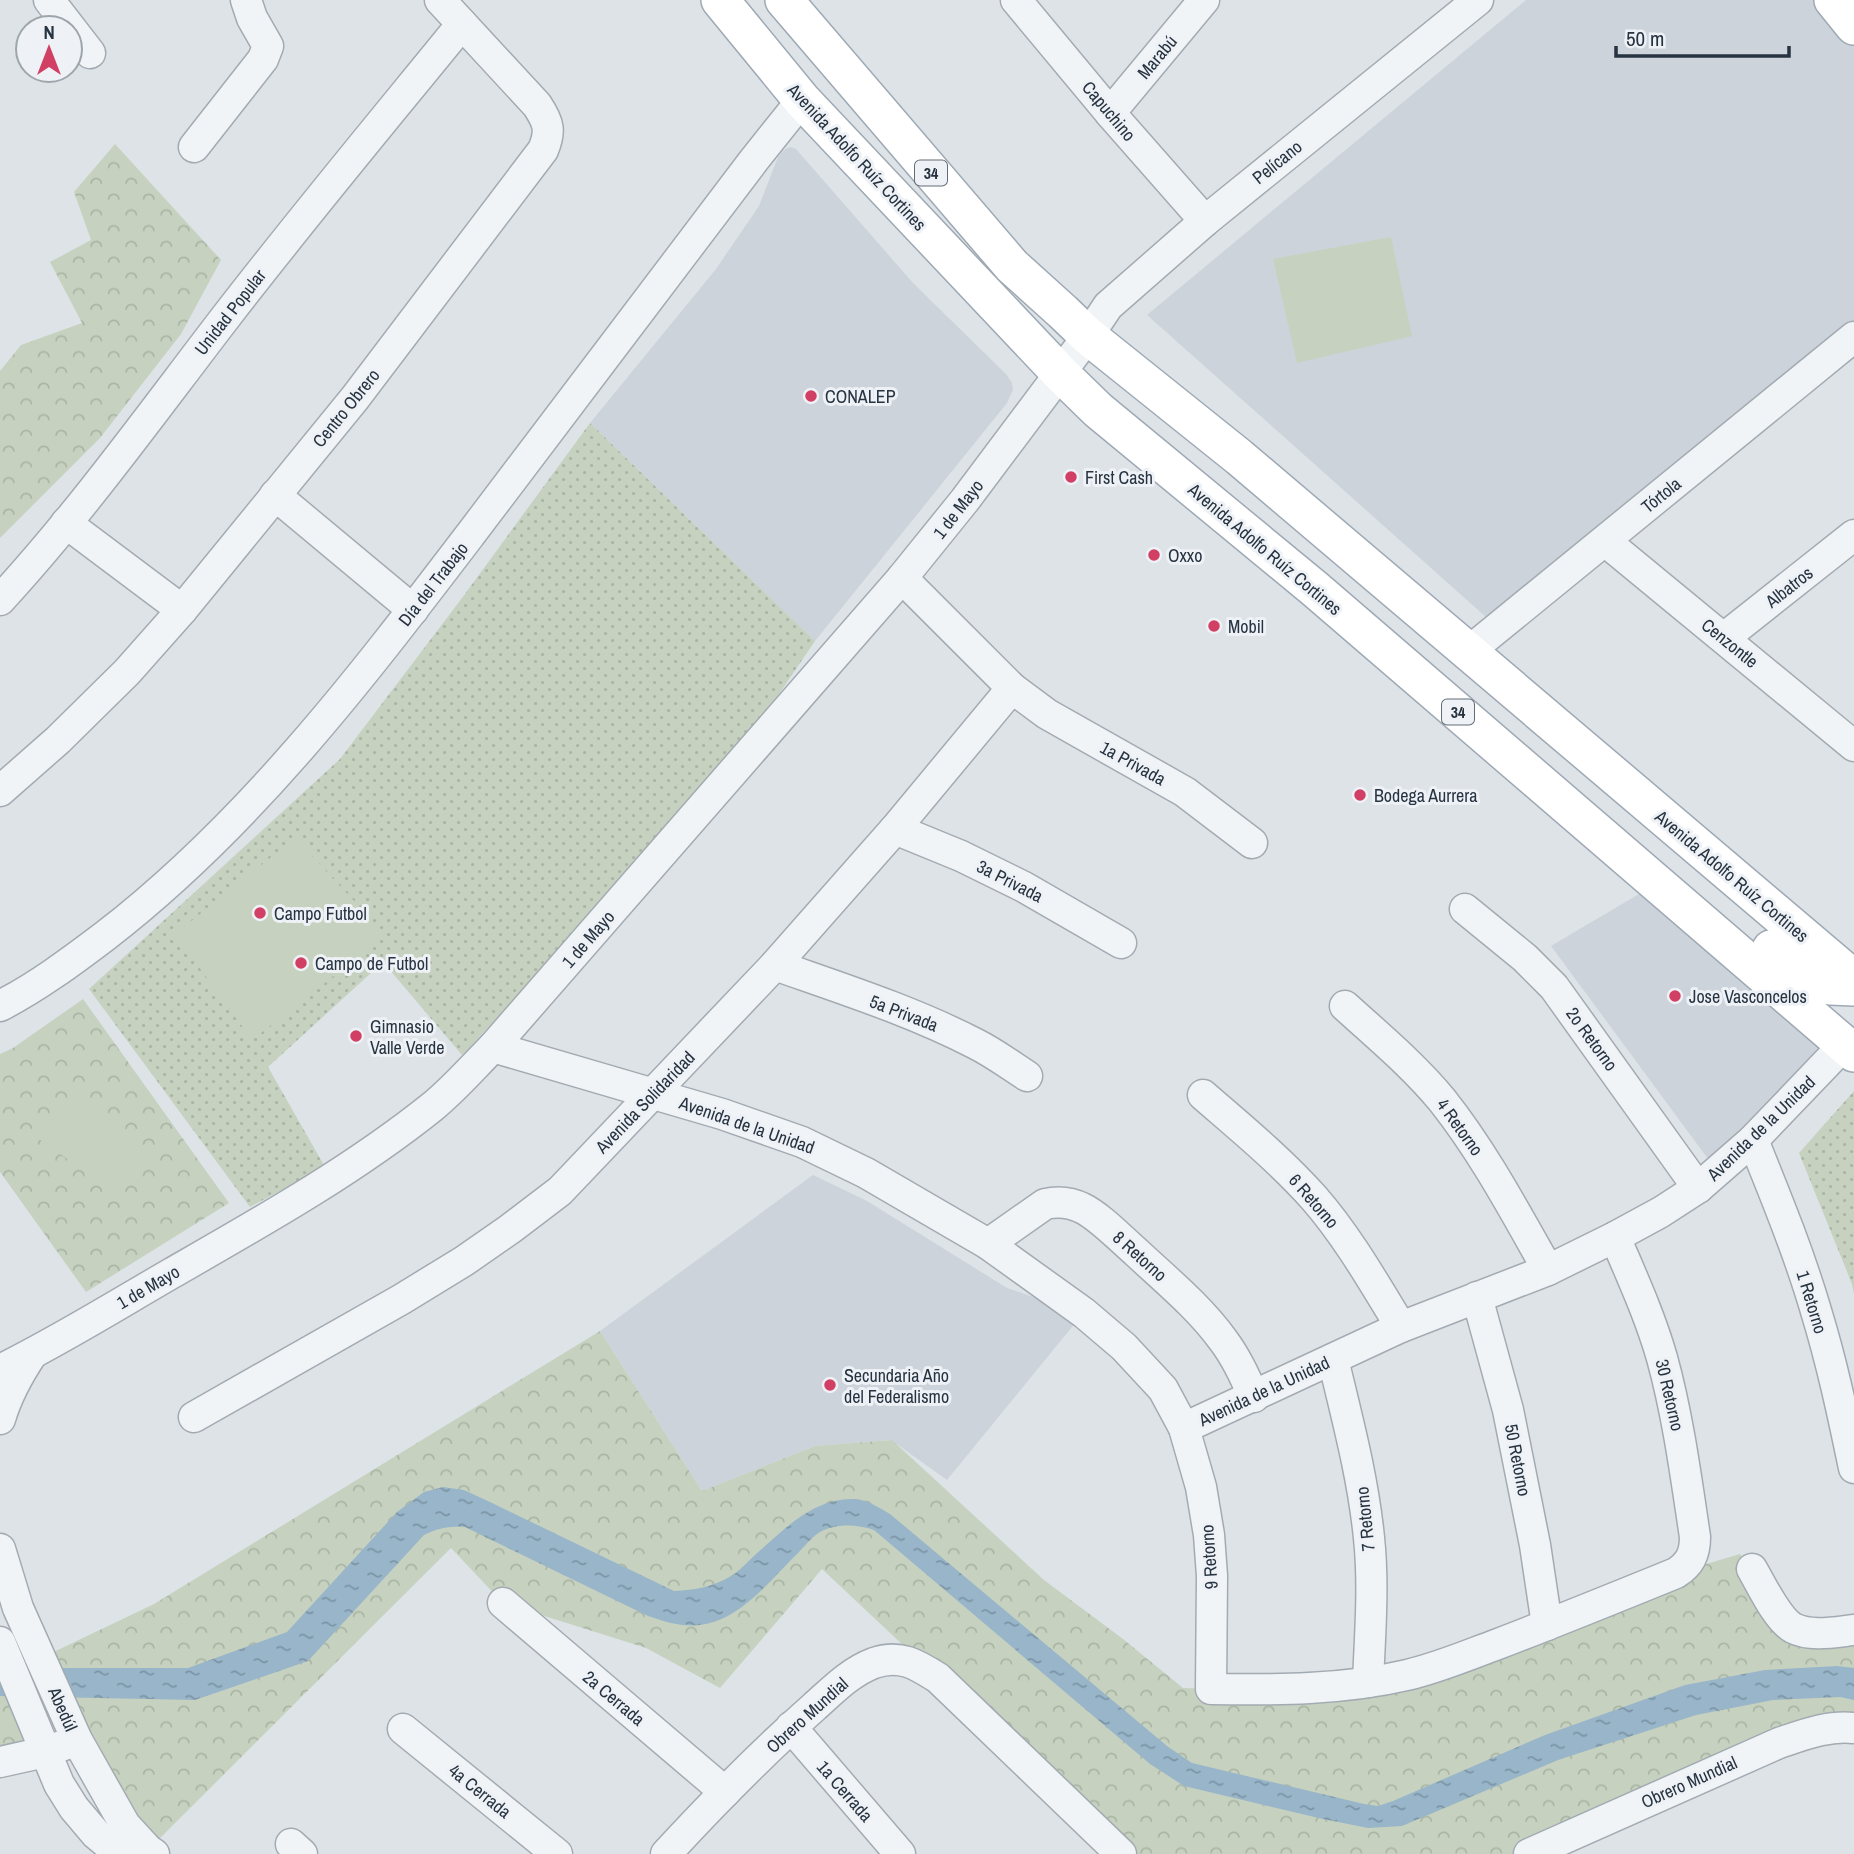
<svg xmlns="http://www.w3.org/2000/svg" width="1854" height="1854" font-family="'Archivo Narrow',sans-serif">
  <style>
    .built { fill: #ccd3da }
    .grass { fill: url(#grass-dots) }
    .forest { fill: url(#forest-crowns) }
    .garden { fill: #c6d2bf }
    .water { fill: url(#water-ripples) }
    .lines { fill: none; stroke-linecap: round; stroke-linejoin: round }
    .minor-casing { stroke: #a3abb2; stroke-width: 33 }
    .major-casing { stroke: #9ea9b4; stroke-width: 40 }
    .minor { stroke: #f1f4f7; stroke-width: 30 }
    .major { stroke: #fff; stroke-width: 37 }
    .poi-dot { fill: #d14064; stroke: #eef2f6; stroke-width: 2.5 }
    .labels { text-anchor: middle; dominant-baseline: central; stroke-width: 6; stroke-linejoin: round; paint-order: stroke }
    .shield { fill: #eef2f6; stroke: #636c77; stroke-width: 2 }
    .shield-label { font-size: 16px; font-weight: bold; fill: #273340 }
    .street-label { font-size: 18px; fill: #273340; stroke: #eef2f6 }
    .poi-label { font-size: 18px; fill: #273340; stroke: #eef2f6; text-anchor: start }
  </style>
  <defs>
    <pattern id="grass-dots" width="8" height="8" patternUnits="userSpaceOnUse" patternTransform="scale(1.75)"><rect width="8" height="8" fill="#c6d2bf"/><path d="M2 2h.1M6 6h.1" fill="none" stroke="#aab5a5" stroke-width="1.8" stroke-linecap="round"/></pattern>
    <pattern id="forest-crowns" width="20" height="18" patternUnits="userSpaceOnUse" patternTransform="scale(1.75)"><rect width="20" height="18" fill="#c6d2bf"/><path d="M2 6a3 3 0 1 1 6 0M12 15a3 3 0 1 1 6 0" fill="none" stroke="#aab5a5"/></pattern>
    <pattern id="water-ripples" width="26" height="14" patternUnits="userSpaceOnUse" patternTransform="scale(1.75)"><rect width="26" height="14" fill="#98b5c9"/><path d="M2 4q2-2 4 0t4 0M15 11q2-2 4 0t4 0" fill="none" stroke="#7c94a5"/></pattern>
  </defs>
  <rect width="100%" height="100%" fill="#dee3e8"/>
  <!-- built -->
  <g class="built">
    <path d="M 1526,0 L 1818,0 L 1854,44 L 1854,323 L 1486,617 L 1147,315 Z"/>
    <path d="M 790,147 L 796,149 L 913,283 L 1006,374 L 1012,383 L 1013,390 L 1007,403 L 815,641 L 590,423 L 716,269 L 759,206 L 778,157 L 784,150 Z"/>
    <path d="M 1639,894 L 1822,1046 L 1763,1117 L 1714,1167 L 1551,946 Z"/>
    <path d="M 813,1175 L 867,1201 L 1007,1288 L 1039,1299 L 1076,1322 L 947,1480 L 891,1440 L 815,1446 L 702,1491 L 600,1331 Z"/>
  </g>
  <!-- grass -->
  <g class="grass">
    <path d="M 590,423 L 815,641 L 715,788 L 462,1055 L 383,962 L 268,1067 L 325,1167 L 250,1207 L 89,989 L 340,759 L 462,598 Z"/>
    <path d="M 1854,1091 L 1854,1294 L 1852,1284 L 1799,1153 Z"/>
  </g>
  <!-- forest -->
  <g class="forest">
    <path d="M 115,144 L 221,260 L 181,334 L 100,438 L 0,538 L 0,371 L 21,345 L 82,323 L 50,262 L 91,240 L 74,192 Z"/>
    <path d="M 83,999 L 229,1203 L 86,1292 L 0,1172 L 0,1054 L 13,1048 Z"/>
    <path d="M 600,1331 L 702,1491 L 815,1446 L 892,1440 L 1044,1580 L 1123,1639 L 1183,1688 L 1211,1689 L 1368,1682 L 1676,1573 L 1740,1554 L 1752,1569 L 1781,1616 L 1854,1630 L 1854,1728 L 1529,1854 L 1121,1854 L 938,1678 L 822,1569 L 720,1688 L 646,1648 L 503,1603 L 451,1548 L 148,1850 L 41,1658 L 154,1604 Z"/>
    <path d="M 0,1642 L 25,1733 L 15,1760 L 0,1762 Z"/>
  </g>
  <!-- garden -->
  <g class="garden">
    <path d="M 1391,237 L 1412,336 L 1297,363 L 1273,259 Z"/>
    <path d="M 295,838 L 386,935 L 252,1040 L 175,934 Z"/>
    <path d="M 72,1092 L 151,1151 L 120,1196 L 36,1137 Z"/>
  </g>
  <!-- water -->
  <path class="water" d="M 443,1487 L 464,1490 L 490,1502 L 674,1591 C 695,1590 713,1587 731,1576 C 740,1571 747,1562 755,1555 C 784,1530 813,1497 856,1499 C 867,1500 880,1508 890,1514 L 1167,1746 L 1192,1763 L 1364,1804 L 1378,1806 L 1393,1801 L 1545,1735 L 1685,1685 L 1765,1670 L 1837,1666 L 1854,1668 L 1854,1700 L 1840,1697 L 1773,1700 L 1696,1715 L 1558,1760 L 1402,1826 L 1368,1828 L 1323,1819 L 1184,1786 L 1150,1764 L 874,1530 C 856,1524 834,1523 817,1534 C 810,1539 804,1547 798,1553 C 770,1580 741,1620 700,1625 C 682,1627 665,1622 648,1616 L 465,1527 C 449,1526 438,1528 424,1535 L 308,1661 L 195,1700 L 0,1696 L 0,1668 L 188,1668 L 287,1632 L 397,1512 L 424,1492 Z"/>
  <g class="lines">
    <!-- minor casing -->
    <g class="minor-casing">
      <g id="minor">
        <path d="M 49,0 L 90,53"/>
        <path d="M 1016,0 L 1110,113 L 1205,221"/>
        <path d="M 1110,113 L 1204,0"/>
        <path d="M 194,147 L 263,59 L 268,46 L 252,18 L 246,0"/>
        <path d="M 275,495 L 413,610"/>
        <path d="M 66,523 L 182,610"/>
        <path d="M 1605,541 L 1854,746"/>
        <path d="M 902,578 L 1012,688 L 1047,714 L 1185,792 L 1252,843"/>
        <path d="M 0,600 C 81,512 152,413 225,318 C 302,218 383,121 462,24"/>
        <path d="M 1724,638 L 1854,535"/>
        <path d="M 1468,652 L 1854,337"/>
        <path d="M 0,791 L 58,740 L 127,672 L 182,610 L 355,398 L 543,150 C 551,131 549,123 537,105 L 440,0"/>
        <path d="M 895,829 L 961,856 L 1024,887 L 1121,943"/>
        <path d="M 1465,909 L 1525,958 L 1554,987 L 1698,1188"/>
        <path d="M 775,965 C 843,989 912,1011 976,1044 C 994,1053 1010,1065 1027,1076"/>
        <path d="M 0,1006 C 37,987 72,961 105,936 C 249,825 361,678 470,535 C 565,410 659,285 754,160 L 802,100"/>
        <path d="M 1345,1006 C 1378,1036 1413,1065 1442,1100 C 1484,1153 1515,1212 1548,1270"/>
        <path d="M 493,1047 L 722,1114 L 802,1142 L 866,1173 L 988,1244 L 1084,1313 L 1124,1347 L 1163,1389 L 1184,1428 L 1201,1487 L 1209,1535 L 1212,1576 L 1211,1689 C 1276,1690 1343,1690 1407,1675 C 1438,1668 1468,1655 1498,1644 C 1558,1621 1617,1597 1676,1573 C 1690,1564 1695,1554 1695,1537 C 1686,1477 1678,1416 1662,1358 C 1650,1316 1632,1277 1615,1237"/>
        <path d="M 1203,1095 C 1241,1128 1280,1160 1314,1198 C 1348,1237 1374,1283 1401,1327"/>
        <path d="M 1753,1140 C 1776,1197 1799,1253 1816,1311 C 1832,1363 1843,1415 1854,1468"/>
        <path d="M 988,1244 L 1045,1204 C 1058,1201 1070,1202 1082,1208 C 1099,1216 1121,1239 1136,1252 C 1166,1280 1199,1307 1223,1340 C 1236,1357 1245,1377 1254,1397"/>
        <path d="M 1477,1297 L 1508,1410 L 1535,1545 L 1547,1625"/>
        <path d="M 1333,1359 C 1347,1418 1363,1477 1369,1538 C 1374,1585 1370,1634 1368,1682"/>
        <path d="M 0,1370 C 59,1341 115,1306 172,1273 C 261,1222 352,1171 432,1107 C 454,1089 473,1067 493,1047 L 902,578 L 965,500 L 1088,336 L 1108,306 L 1205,221 L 1478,0"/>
        <path d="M 194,1417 L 402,1299 L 464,1261 L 510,1229 L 560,1191 L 775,965 L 895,829 L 1012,688"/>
        <path d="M 0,1419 C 7,1395 18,1375 32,1354"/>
        <path d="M 1184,1428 L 1401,1327 L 1548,1270 L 1615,1237 L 1661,1212 L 1698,1188 L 1753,1140 L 1844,1045"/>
        <path d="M 0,1549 L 18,1608 L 77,1740 L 125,1825 L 148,1850 L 154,1854"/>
        <path d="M 1752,1569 C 1762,1586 1777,1619 1793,1628 C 1811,1637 1835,1632 1854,1630"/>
        <path d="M 503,1603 L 725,1792"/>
        <path d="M 0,1642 L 59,1784 L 74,1808 L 96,1834 L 120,1854"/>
        <path d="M 791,1727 L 900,1854"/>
        <path d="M 403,1729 L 557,1854"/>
        <path d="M 0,1762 L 45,1752 L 64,1745"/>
        <path d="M 291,1844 L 302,1854"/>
        <path d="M 666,1854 C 713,1803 762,1753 814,1707 C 832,1691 850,1672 874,1663 C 900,1654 916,1664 938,1678 L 1121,1854"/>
        <path d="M 1529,1854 L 1779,1743 C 1803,1735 1828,1725 1854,1728"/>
      </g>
    </g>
    <!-- major casing -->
    <g class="major-casing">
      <g id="major">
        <path d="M 720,0 L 802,100 L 1060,373 L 1098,410 L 1315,589 L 1854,1053"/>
        <path d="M 784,0 L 1012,266 L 1063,312 L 1088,336 L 1239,457 L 1854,979"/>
        <path d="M 1833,0 L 1854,26"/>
        <path d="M 1771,949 L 1812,982 L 1830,986 L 1854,987"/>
      </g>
    </g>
    <!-- minor -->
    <use href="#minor" class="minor"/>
    <!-- major -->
    <use href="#major" class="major"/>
  </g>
  <!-- markers -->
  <g class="poi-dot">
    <circle cx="811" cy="396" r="7"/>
    <circle cx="1071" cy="477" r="7"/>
    <circle cx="1154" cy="555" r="7"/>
    <circle cx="1214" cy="626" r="7"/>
    <circle cx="1360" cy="795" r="7"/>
    <circle cx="260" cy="913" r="7"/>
    <circle cx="301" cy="963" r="7"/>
    <circle cx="1675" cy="996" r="7"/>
    <circle cx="356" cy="1036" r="7"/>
    <circle cx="830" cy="1385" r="7"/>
  </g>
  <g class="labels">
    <!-- shield labels -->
    <g class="shield">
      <rect x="915" y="160.5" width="32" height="25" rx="5"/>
      <rect x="1442" y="699.5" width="32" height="25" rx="5"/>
    </g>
    <g class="shield-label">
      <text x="931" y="173">34</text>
      <text x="1458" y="712">34</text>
    </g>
    <!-- street labels -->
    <g class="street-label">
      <text transform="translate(1157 57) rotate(-50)">Marabú</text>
      <text transform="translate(1109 111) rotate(50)">Capuchino</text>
      <text transform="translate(857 157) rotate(47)">Avenida Adolfo Ruíz Cortines</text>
      <text transform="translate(1277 162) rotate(-39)">Pelícano</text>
      <text transform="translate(230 312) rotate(-52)">Unidad Popular</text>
      <text transform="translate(346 408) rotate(-51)">Centro Obrero</text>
      <text transform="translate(1661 495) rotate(-39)">Tórtola</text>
      <text transform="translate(958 509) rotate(-52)">1 de Mayo</text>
      <text transform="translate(1265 549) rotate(40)">Avenida Adolfo Ruíz Cortines</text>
      <text transform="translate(433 584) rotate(-52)">Día del Trabajo</text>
      <text transform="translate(1789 587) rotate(-38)">Albatros</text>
      <text transform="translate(1730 643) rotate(39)">Cenzontle</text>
      <text transform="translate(1133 763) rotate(29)">1a Privada</text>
      <text transform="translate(1732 876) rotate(40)">Avenida Adolfo Ruíz Cortines</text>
      <text transform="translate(1010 881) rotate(27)">3a Privada</text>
      <text transform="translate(588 939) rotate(-49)">1 de Mayo</text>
      <text transform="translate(904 1013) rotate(21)">5a Privada</text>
      <text transform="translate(1592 1039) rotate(54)">2o Retorno</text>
      <text transform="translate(645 1102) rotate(-46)">Avenida Solidaridad</text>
      <text transform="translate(747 1125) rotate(19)">Avenida de la Unidad</text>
      <text transform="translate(1460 1127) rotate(54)">4 Retorno</text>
      <text transform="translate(1761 1128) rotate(-44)">Avenida de la Unidad</text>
      <text transform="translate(1314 1201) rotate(49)">6 Retorno</text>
      <text transform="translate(1140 1256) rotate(42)">8 Retorno</text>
      <text transform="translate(148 1287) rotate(-30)">1 de Mayo</text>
      <text transform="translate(1812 1302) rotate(73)">1 Retorno</text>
      <text transform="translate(1264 1391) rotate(-25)">Avenida de la Unidad</text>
      <text transform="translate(1670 1395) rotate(77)">30 Retorno</text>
      <text transform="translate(1518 1460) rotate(79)">50 Retorno</text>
      <text transform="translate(1365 1519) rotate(-96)">7 Retorno</text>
      <text transform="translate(1209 1557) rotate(-94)">9 Retorno</text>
      <text transform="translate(614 1698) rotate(40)">2a Cerrada</text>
      <text transform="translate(63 1709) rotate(66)">Abedúl</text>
      <text transform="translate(807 1715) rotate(-42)">Obrero Mundial</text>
      <text transform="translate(1689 1782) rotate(-24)">Obrero Mundial</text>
      <text transform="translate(480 1791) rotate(39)">4a Cerrada</text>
      <text transform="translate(845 1791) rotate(49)">1a Cerrada</text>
    </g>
    <!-- poi labels -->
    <g class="poi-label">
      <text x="825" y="396">CONALEP</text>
      <text x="1085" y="477">First Cash</text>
      <text x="1168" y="555">Oxxo</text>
      <text x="1228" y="626">Mobil</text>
      <text x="1374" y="795">Bodega Aurrera</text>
      <text x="274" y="913">Campo Futbol</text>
      <text x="315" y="963">Campo de Futbol</text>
      <text x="1689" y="996">Jose Vasconcelos</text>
      <text x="370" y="1026">Gimnasio<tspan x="370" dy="21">Valle Verde</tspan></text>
      <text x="844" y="1375">Secundaria Año<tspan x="844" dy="21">del Federalismo</tspan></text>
    </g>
  </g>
  <!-- north arrow -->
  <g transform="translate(49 49)"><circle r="33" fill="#eef2f6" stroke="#9ea6ad" stroke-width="2"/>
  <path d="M0-5L12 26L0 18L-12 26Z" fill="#d14064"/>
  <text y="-10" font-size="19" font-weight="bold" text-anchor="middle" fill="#273340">N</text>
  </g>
  <!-- scale -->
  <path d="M1616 46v10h173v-10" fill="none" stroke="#273340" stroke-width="3.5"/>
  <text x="1626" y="46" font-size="21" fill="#273340" stroke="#eef2f6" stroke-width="5" paint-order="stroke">50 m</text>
</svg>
